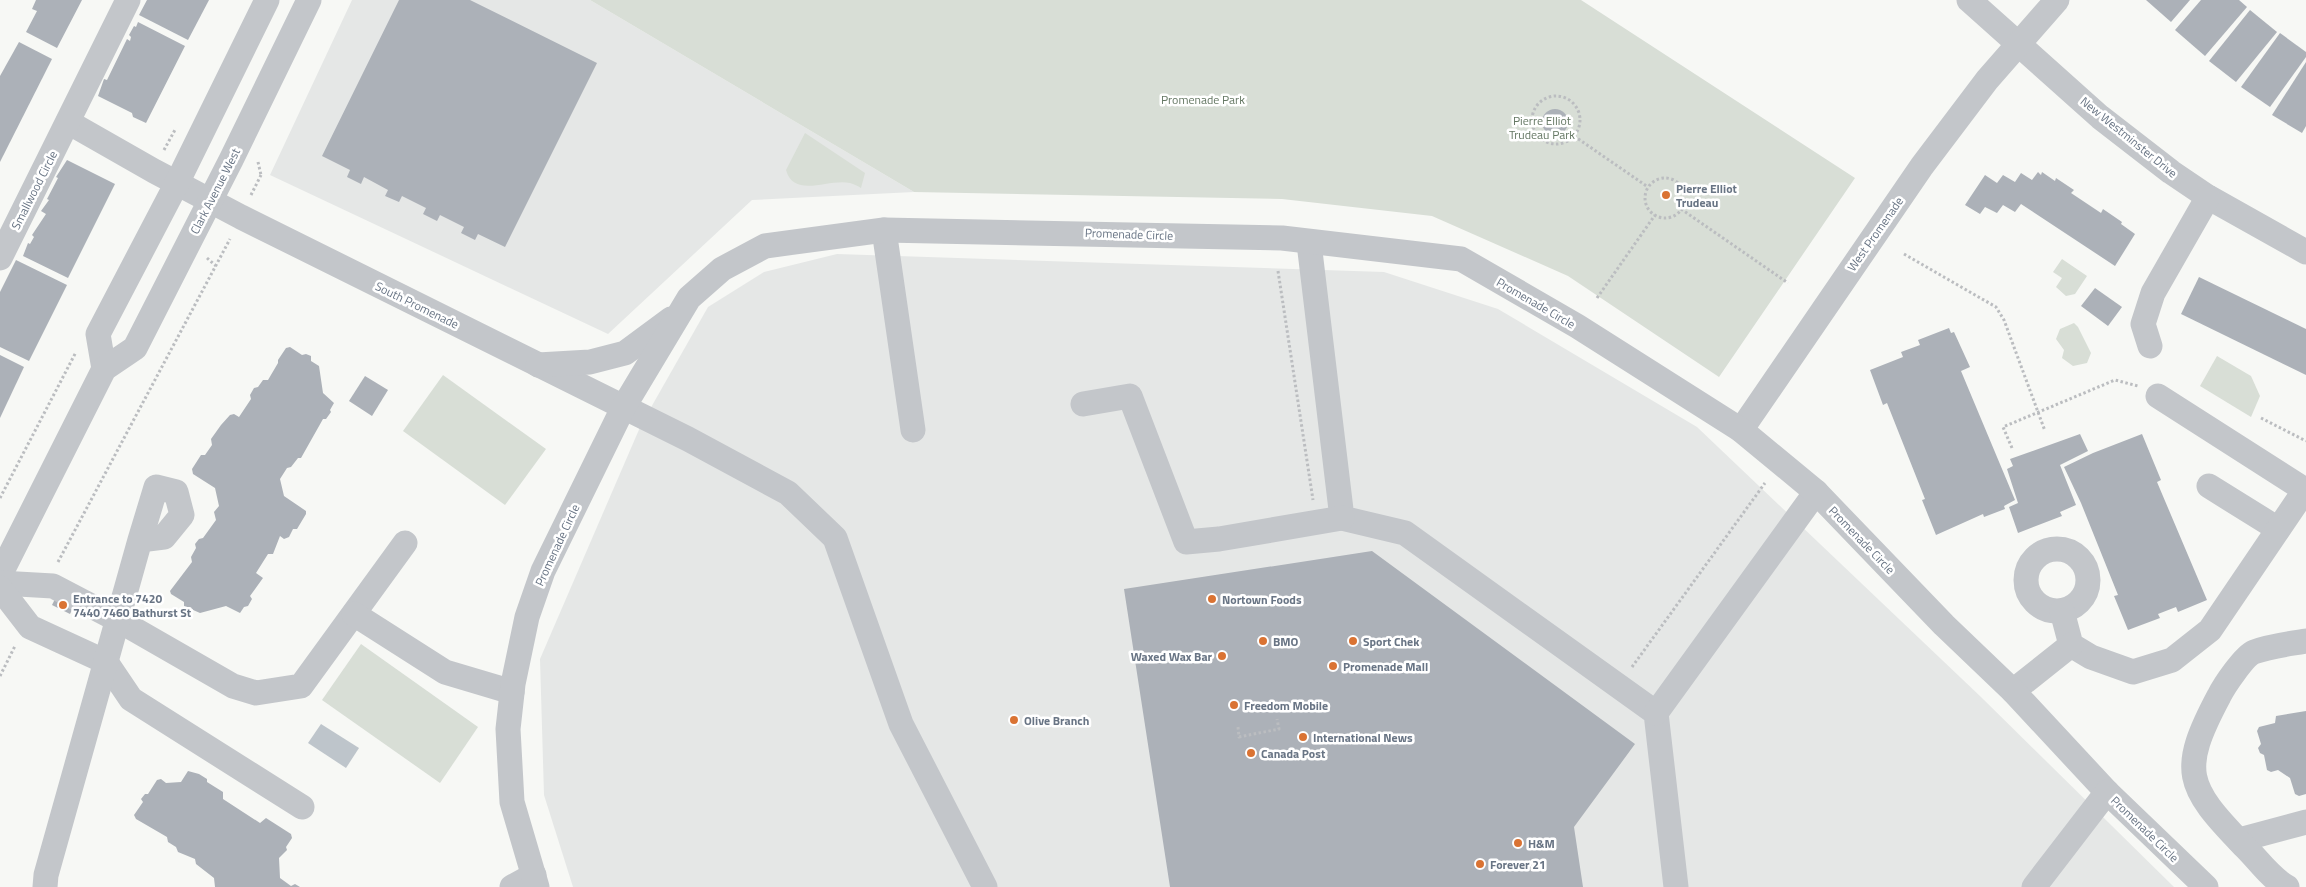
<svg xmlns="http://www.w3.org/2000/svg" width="2306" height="887" font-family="'Titillium Web',sans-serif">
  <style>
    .built { fill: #e5e7e6 }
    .green { fill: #d8ded6 }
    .water { fill: #bec5cb }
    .building { fill: #acb1b8 }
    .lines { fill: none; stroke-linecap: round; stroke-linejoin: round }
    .path { stroke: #bbbdc0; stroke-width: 3; stroke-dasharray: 2.5 2.5; stroke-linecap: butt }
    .minor { stroke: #c3c6ca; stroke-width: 25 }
    .poi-dot { fill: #da7333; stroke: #fff; stroke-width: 2 }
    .labels { text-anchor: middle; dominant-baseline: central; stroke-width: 5; stroke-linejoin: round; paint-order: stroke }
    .park-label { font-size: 12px; fill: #647763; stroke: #fff }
    .street-label { font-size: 12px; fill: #687484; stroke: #fff }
    .poi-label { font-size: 12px; font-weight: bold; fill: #687484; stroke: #fff; text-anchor: start }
  </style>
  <rect width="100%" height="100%" fill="#f7f8f5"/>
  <!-- built -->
  <g class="built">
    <path d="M 352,0 L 590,0 L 914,192 L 752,200 L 608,334 L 270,175 Z"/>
    <path d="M 837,254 L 1384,272 L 1498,309 L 1697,427 L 1981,697 L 2174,887 L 573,887 L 544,795 L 540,659 L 641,425 L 708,307 L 764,272 Z"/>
  </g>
  <!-- green -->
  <g class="green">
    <path d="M 590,0 L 1581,0 L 1855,178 L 1719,377 L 1568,276 L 1432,216 L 1282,199 L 914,192 Z"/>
    <path d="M 805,133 L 865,173 L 861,188 C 858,186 854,184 850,183 C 829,178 794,199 786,170 Z"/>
    <path d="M 2062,259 L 2087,276 L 2075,294 L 2066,296 L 2056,287 L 2062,278 L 2053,272 Z"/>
    <path d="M 2074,323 L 2078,327 L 2091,353 L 2087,363 L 2073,366 L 2062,358 L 2064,350 L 2056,339 L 2060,329 Z"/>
    <path d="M 2217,356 L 2251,376 L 2260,396 L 2251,417 L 2200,386 Z"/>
    <path d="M 443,375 L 546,449 L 505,505 L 403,431 Z"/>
    <path d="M 361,644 L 478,727 L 440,783 L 322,700 Z"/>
  </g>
  <!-- water -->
  <path class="water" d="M 321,724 L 359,748 L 346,768 L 308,743 Z"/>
  <!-- building -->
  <g class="building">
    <path d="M 36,0 L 82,0 L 57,48 L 26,32 L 37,11 L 32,9 Z"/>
    <path d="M 147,0 L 209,0 L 188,40 L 139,15 Z"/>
    <path d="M 399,0 L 470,0 L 597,63 L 505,247 L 478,234 L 475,240 L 461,233 L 464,227 L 440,215 L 437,221 L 423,214 L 426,208 L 402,196 L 399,202 L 385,196 L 388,190 L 364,177 L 361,184 L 347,177 L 350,170 L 322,156 Z"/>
    <path d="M 2146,0 L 2190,0 L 2171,22 Z"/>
    <path d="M 2201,0 L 2239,0 L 2247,7 L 2205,56 L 2175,30 Z"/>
    <path d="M 2250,10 L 2277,32 L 2236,82 L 2209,61 Z"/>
    <path d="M 138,22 L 185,46 L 146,123 L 133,117 L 132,113 L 98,96 L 104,79 L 107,80 L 127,39 L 130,41 L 131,37 L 129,35 L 134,26 L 136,27 Z"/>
    <path d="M 2280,33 L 2306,52 L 2306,57 L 2270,107 L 2241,87 Z"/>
    <path d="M 19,42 L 52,59 L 0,162 L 0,76 Z"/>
    <path d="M 2306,62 L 2306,126 L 2302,133 L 2272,115 Z"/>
    <circle cx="1555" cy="122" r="13"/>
    <path d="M 67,160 L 115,184 L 68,278 L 23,256 L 28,243 L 30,244 L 34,237 L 32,235 L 46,214 L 41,211 L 49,200 L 47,199 L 58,178 L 56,177 Z"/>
    <path d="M 2038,172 L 2041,175 L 2042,172 L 2055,181 L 2056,178 L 2074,190 L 2071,193 L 2101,213 L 2103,209 L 2122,222 L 2121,224 L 2135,234 L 2115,266 L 2021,204 L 2015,212 L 2003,205 L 1997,213 L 1985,207 L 1980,214 L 1965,205 L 1985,175 L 1997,183 L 2003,175 L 2015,182 L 2021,173 L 2032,180 Z"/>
    <path d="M 16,260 L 67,285 L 29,361 L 0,347 L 0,292 Z"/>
    <path d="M 2199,277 L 2306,329 L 2306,375 L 2181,314 Z"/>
    <path d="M 2095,288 L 2122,307 L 2108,326 L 2081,306 Z"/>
    <path d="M 1949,328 L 1951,333 L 1954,332 L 1970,367 L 1961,371 L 2015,500 L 2004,506 L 2005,509 L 1984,517 L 1983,514 L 1936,535 L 1922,500 L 1925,499 L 1887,403 L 1883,405 L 1870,370 L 1903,357 L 1901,352 L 1920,345 L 1918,340 Z"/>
    <path d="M 290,347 L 302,355 L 306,354 L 311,356 L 311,361 L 319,366 L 323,393 L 334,403 L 330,410 L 331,412 L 326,419 L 323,419 L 301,458 L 298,458 L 291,467 L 287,468 L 280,479 L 284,496 L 306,511 L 306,514 L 297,529 L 293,529 L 289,537 L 284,539 L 280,536 L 273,554 L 268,554 L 256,573 L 263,578 L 250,596 L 252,599 L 248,606 L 244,607 L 240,613 L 226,606 L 200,613 L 184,606 L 184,602 L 171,594 L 170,591 L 192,562 L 191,557 L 196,548 L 195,544 L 199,539 L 203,538 L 216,520 L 214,512 L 219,506 L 215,488 L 193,474 L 192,469 L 201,455 L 205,455 L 212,445 L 211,439 L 221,425 L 230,415 L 234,414 L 239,417 L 251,399 L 250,395 L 254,388 L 258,387 L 263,380 L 268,380 L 278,363 L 278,360 L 286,348 Z"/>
    <path d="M 0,355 L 24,367 L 0,418 Z"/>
    <path d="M 365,376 L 388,390 L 372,416 L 349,401 Z"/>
    <path d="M 2080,434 L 2088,451 L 2060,465 L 2076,505 L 2060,512 L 2062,516 L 2018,533 L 2009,507 L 2018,503 L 2007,469 L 2013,466 L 2010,459 Z"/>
    <path d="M 2142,434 L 2161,480 L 2157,482 L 2207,600 L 2178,612 L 2176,607 L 2158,614 L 2160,618 L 2128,630 L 2114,596 L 2118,595 L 2081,503 L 2064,467 L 2093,453 Z"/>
    <path d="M 1372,551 L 1635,744 L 1574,827 L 1583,887 L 1170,887 L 1124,589 Z"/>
    <path d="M 57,595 L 75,604 L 70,614 L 52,605 Z"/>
    <path d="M 2306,711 L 2306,794 L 2299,796 L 2295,794 L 2290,778 L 2278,770 L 2271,772 L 2267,770 L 2264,755 L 2260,753 L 2258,748 L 2261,744 L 2257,731 L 2259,727 L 2275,723 L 2276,716 Z"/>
    <path d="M 188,771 L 199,774 L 207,779 L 207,782 L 223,792 L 223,799 L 260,823 L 266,818 L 291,834 L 292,838 L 286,847 L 287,850 L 279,858 L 280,878 L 291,886 L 295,884 L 300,887 L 215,887 L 214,878 L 196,864 L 195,859 L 178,852 L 176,847 L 168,842 L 167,837 L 136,819 L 134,815 L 143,802 L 141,799 L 145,794 L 148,794 L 157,780 L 161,779 L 166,783 L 181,782 Z"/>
  </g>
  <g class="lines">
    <!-- path -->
    <g class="path">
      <circle cx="1556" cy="120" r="24"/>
      <path d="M 1574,136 L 1648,187"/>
      <path d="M 164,150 L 176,128"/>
      <path d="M 258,162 L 261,175"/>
      <circle cx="1665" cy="198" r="20"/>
      <path d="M 251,195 L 261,175"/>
      <path d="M 1681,209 L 1788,283"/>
      <path d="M 1904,254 L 1996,307 L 2004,320 L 2045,431"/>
      <path d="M 207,258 L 216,266"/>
      <path d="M 1278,271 L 1313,500"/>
      <path d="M 1597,298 L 1655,215"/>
      <path d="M 2261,418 L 2306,441"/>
      <path d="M 2012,448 L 2003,427 L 2115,380 L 2138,386"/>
      <path d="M 0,498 L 76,352"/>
      <path d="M 58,562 L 230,239"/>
      <path d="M 1632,667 L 1765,483"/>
      <path d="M 0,676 L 15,646"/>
      <path d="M 1238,727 L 1239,737 L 1279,729 L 1277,719"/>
    </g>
    <!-- minor -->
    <g class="minor">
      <path d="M 1969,0 L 2100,117 L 2171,172 L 2208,197 L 2306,252"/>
      <path d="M 68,122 L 154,171 L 241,217 L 688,439 L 788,493 L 835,538 L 901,724 L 985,887"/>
      <path d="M 884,230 L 913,430"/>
      <path d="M 1309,243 L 1342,518 L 1405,533 L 1656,713 L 1676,887"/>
      <path d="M 0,258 L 128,0"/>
      <path d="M 2150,346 L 2143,324 L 2153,293 L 2208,197"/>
      <path d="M 538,365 L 590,362 L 625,353 L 671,319"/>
      <path d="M 104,369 L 98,334 L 177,183 L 267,0"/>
      <path d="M 1083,404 L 1130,396 L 1186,542 L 1219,539 L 1342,518"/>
      <path d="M 1741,430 L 1922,166 L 1987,80 L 2057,0"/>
      <path d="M 2209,486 L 2278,529"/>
      <circle cx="2057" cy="580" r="31"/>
      <path d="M 0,575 L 104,369 L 135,348 L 231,160 L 309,0"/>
      <path d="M 0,583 L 53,586 L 118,620 L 233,686 L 256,693 L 301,686 L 405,543"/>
      <path d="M 0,588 L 30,627 L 106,662 L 131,699 L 302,807"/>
      <path d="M 2062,611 L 2071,645 L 2091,657 L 2133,672 L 2172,660 L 2210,630 L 2305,490 L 2158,396"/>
      <path d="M 354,614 L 445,672 L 512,692"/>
      <path d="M 2013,691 L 2071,645"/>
      <path d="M 1656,713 L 1816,492"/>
      <path d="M 2239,840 L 2306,822"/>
      <path d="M 45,887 L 46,875 L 140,540 L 156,487 L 176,492 L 182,515 L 164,537 L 140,540"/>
      <path d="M 512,887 L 534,875"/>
      <path d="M 537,887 L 512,802 L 508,729 L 513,684 L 527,617 L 543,571 L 623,408 L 689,298 L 722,269 L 765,246 L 884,230 L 1282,238 L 1461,259 L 1577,326 L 1741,430 L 1816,492 L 1944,625 L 2013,691 L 2107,792 L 2206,887"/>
      <path d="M 2034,887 L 2107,792"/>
      <path d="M 2287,887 C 2270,878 2257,858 2243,845 C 2186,786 2179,771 2219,696 C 2224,686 2244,656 2254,652 C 2270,646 2289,644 2306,641"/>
    </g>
  </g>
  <!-- markers -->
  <g class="poi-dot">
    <circle cx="1666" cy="195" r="5"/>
    <circle cx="1212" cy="599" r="5"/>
    <circle cx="63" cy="605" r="5"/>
    <circle cx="1263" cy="641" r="5"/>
    <circle cx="1353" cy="641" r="5"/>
    <circle cx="1222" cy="656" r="5"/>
    <circle cx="1333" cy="666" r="5"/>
    <circle cx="1234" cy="705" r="5"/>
    <circle cx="1014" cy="720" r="5"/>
    <circle cx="1303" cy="737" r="5"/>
    <circle cx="1251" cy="753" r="5"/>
    <circle cx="1518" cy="843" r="5"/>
    <circle cx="1480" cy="864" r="5"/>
  </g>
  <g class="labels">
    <!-- park labels -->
    <g class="park-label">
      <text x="1203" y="99">Promenade Park</text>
      <text x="1542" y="120">Pierre Elliot<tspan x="1542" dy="14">Trudeau Park</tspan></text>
    </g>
    <!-- street labels -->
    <g class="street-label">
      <text transform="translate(2129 137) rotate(39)">New Westminster Drive</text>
      <text transform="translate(34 190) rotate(-63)">Smallwood Circle</text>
      <text transform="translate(215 191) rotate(-63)">Clark Avenue West</text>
      <text transform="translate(1129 234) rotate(2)">Promenade Circle</text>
      <text transform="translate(1875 234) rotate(-55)">West Promenade</text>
      <text transform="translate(1536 303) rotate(30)">Promenade Circle</text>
      <text transform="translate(417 305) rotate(26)">South Promenade</text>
      <text transform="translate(1862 540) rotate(46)">Promenade Circle</text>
      <text transform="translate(557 545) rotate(-65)">Promenade Circle</text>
      <text transform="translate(2145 829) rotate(44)">Promenade Circle</text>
    </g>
    <!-- poi labels -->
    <g class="poi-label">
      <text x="1676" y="188">Pierre Elliot<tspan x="1676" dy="14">Trudeau</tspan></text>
      <text x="73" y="598">Entrance to 7420<tspan x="73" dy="14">7440 7460 Bathurst St</tspan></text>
      <text x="1222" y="599">Nortown Foods</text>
      <text x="1273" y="641">BMO</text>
      <text x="1363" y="641">Sport Chek</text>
      <text x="1212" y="656" text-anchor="end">Waxed Wax Bar</text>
      <text x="1343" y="666">Promenade Mall</text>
      <text x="1244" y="705">Freedom Mobile</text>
      <text x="1024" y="720">Olive Branch</text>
      <text x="1313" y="737">International News</text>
      <text x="1261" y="753">Canada Post</text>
      <text x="1528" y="843">H&amp;M</text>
      <text x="1490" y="864">Forever 21</text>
    </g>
  </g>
</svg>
